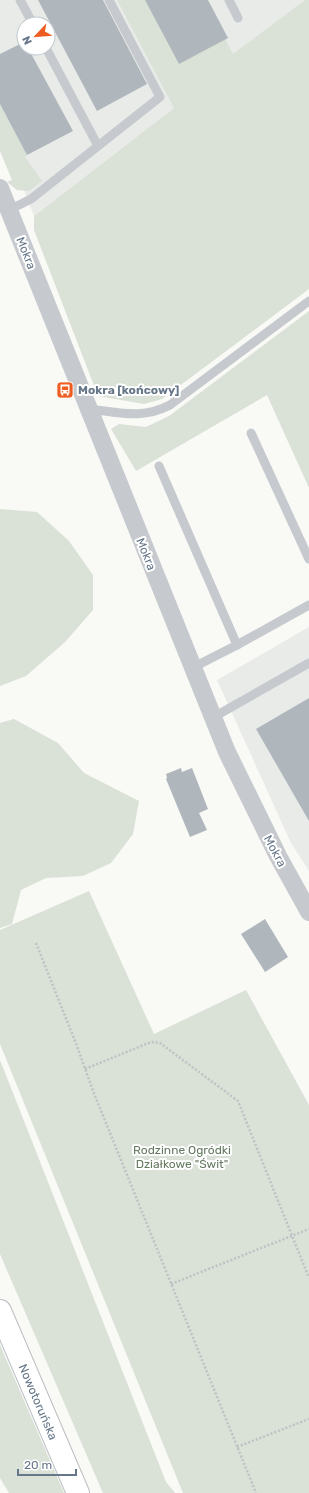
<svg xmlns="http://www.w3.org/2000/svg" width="309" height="1493" font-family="Rubik,sans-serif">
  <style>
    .built { fill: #e9ebe9; fill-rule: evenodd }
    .green { fill: #dae1d7 }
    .building { fill: #afb7bd }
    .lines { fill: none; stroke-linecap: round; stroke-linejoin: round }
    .secondary-casing { stroke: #babfc4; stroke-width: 24 }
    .path { stroke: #bfc2c4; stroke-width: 2.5; stroke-dasharray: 2 2; stroke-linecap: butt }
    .service { stroke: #c6cace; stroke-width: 9 }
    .minor { stroke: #c6cace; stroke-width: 18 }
    .secondary { stroke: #fff; stroke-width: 22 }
    .labels { text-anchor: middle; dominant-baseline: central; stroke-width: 4; stroke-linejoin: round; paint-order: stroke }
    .street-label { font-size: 12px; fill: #667789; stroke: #fff }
    .poi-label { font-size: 12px; font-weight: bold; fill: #667789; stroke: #fff; text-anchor: start }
    .park-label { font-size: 12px; fill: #657a61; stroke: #fff }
  </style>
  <rect width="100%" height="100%" fill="#f9f9f6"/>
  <!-- built -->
  <g class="built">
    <path d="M 0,0 L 309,0 L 309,4 L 34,216 L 0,128 ZM 24,24 L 48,24 L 48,48 L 24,48 Z"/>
    <path d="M 309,627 L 309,871 L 291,843 L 217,680 Z"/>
  </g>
  <!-- green -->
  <g class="green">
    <path d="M 117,0 L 145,0 L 225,39 L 233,54 L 305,0 L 309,0 L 309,289 L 162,399 L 144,404 L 98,396 L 34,230 L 34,216 L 174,108 Z"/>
    <path d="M 0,104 L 27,155 L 25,157 L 42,181 L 29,191 L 17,190 L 7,182 L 12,180 L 0,151 Z"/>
    <path d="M 309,311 L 309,488 L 267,395 L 136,471 L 111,429 L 119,424 L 146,427 L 169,416 Z"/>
    <path d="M 0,509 L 37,512 L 69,541 L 93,575 L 93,610 L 65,642 L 26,676 L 0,686 Z"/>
    <path d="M 14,719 L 58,743 L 84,773 L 139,801 L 133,834 L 111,863 L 83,876 L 46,878 L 21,890 L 12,924 L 0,928 L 0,723 Z"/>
    <path d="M 89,891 L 154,1034 L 246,990 L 309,1105 L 309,1493 L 183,1493 L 0,1044 L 0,930 Z"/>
    <path d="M 0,1060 L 166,1482 L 175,1493 L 103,1493 L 0,1254 Z"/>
    <path d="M 0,1345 L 64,1493 L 9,1493 L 0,1478 Z"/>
  </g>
  <!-- building -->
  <g class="building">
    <path d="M 38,0 L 103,0 L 147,84 L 97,111 Z"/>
    <path d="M 145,0 L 208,0 L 228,38 L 179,64 Z"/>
    <path d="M 24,42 L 24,48 L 28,48 L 73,131 L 27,155 L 0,104 L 0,54 Z"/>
    <path d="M 309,698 L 309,821 L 256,729 Z"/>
    <path d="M 181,768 L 182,772 L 192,768 L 208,809 L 199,813 L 207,830 L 190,837 L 166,779 L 167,778 L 166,774 Z"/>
    <path d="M 265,919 L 288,957 L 265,972 L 241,934 Z"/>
  </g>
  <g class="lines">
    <!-- secondary casing -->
    <g class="secondary-casing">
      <path id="secondary" d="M 0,1311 L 78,1493"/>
    </g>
    <!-- path -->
    <g class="path">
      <path d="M 36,943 L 77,1046 L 93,1091 L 256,1493"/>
      <path d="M 85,1069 L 151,1042 L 160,1043 L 238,1101 L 309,1278"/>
      <path d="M 171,1284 L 309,1229"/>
      <path d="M 237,1447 L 309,1419"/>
    </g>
    <!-- service -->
    <g class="service">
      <path d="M 20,0 L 33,24"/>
      <path d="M 229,0 L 238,18"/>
      <path d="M 46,48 L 98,146"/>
      <path d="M 9,210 L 31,199 L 160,97 L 109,0"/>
      <path d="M 88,409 C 119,412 141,420 170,405 L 309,301"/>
      <path d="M 251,433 L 309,559"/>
      <path d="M 159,466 L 237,645 L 192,668"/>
      <path d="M 237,645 L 309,605"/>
      <path d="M 212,718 L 309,663"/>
    </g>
    <!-- minor -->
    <path class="minor" d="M 0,188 L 227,752 L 278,856 L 309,912"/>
    <!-- secondary -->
    <use href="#secondary" class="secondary"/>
  </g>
  <!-- icons -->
  <defs>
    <g id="bus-square" transform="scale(0.9)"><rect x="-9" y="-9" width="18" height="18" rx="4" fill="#ee5d21" stroke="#fff"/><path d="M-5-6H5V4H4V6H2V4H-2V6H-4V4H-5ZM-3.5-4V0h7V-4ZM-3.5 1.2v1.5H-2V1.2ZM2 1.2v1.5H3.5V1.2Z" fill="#fff"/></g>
  </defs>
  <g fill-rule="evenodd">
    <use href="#bus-square" x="65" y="390"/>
  </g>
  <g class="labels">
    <!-- street labels -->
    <g class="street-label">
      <text transform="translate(26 253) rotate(68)">Mokra</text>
      <text transform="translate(146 554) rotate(68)">Mokra</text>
      <text transform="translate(275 851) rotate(62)">Mokra</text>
      <text transform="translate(38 1402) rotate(67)">Nowotoruńska</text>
    </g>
    <!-- poi labels -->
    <g class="poi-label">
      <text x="78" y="390">Mokra [końcowy]</text>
    </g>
    <!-- park labels -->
    <g class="park-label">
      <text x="182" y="1150">Rodzinne Ogródki<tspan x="182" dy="14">Działkowe "Świt"</tspan></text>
    </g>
  </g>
  <!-- north arrow -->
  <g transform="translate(36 36) rotate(244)"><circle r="19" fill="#ffffff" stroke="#c2c9d0"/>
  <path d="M0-3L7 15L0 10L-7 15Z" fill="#ee5d21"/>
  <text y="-6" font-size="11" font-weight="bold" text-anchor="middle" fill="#667789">N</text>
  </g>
  <!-- scale -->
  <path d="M18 1469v6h58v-6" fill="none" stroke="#667789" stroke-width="2"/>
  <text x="24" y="1469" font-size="12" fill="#667789" stroke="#ffffff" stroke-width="3" paint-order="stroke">20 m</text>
</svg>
